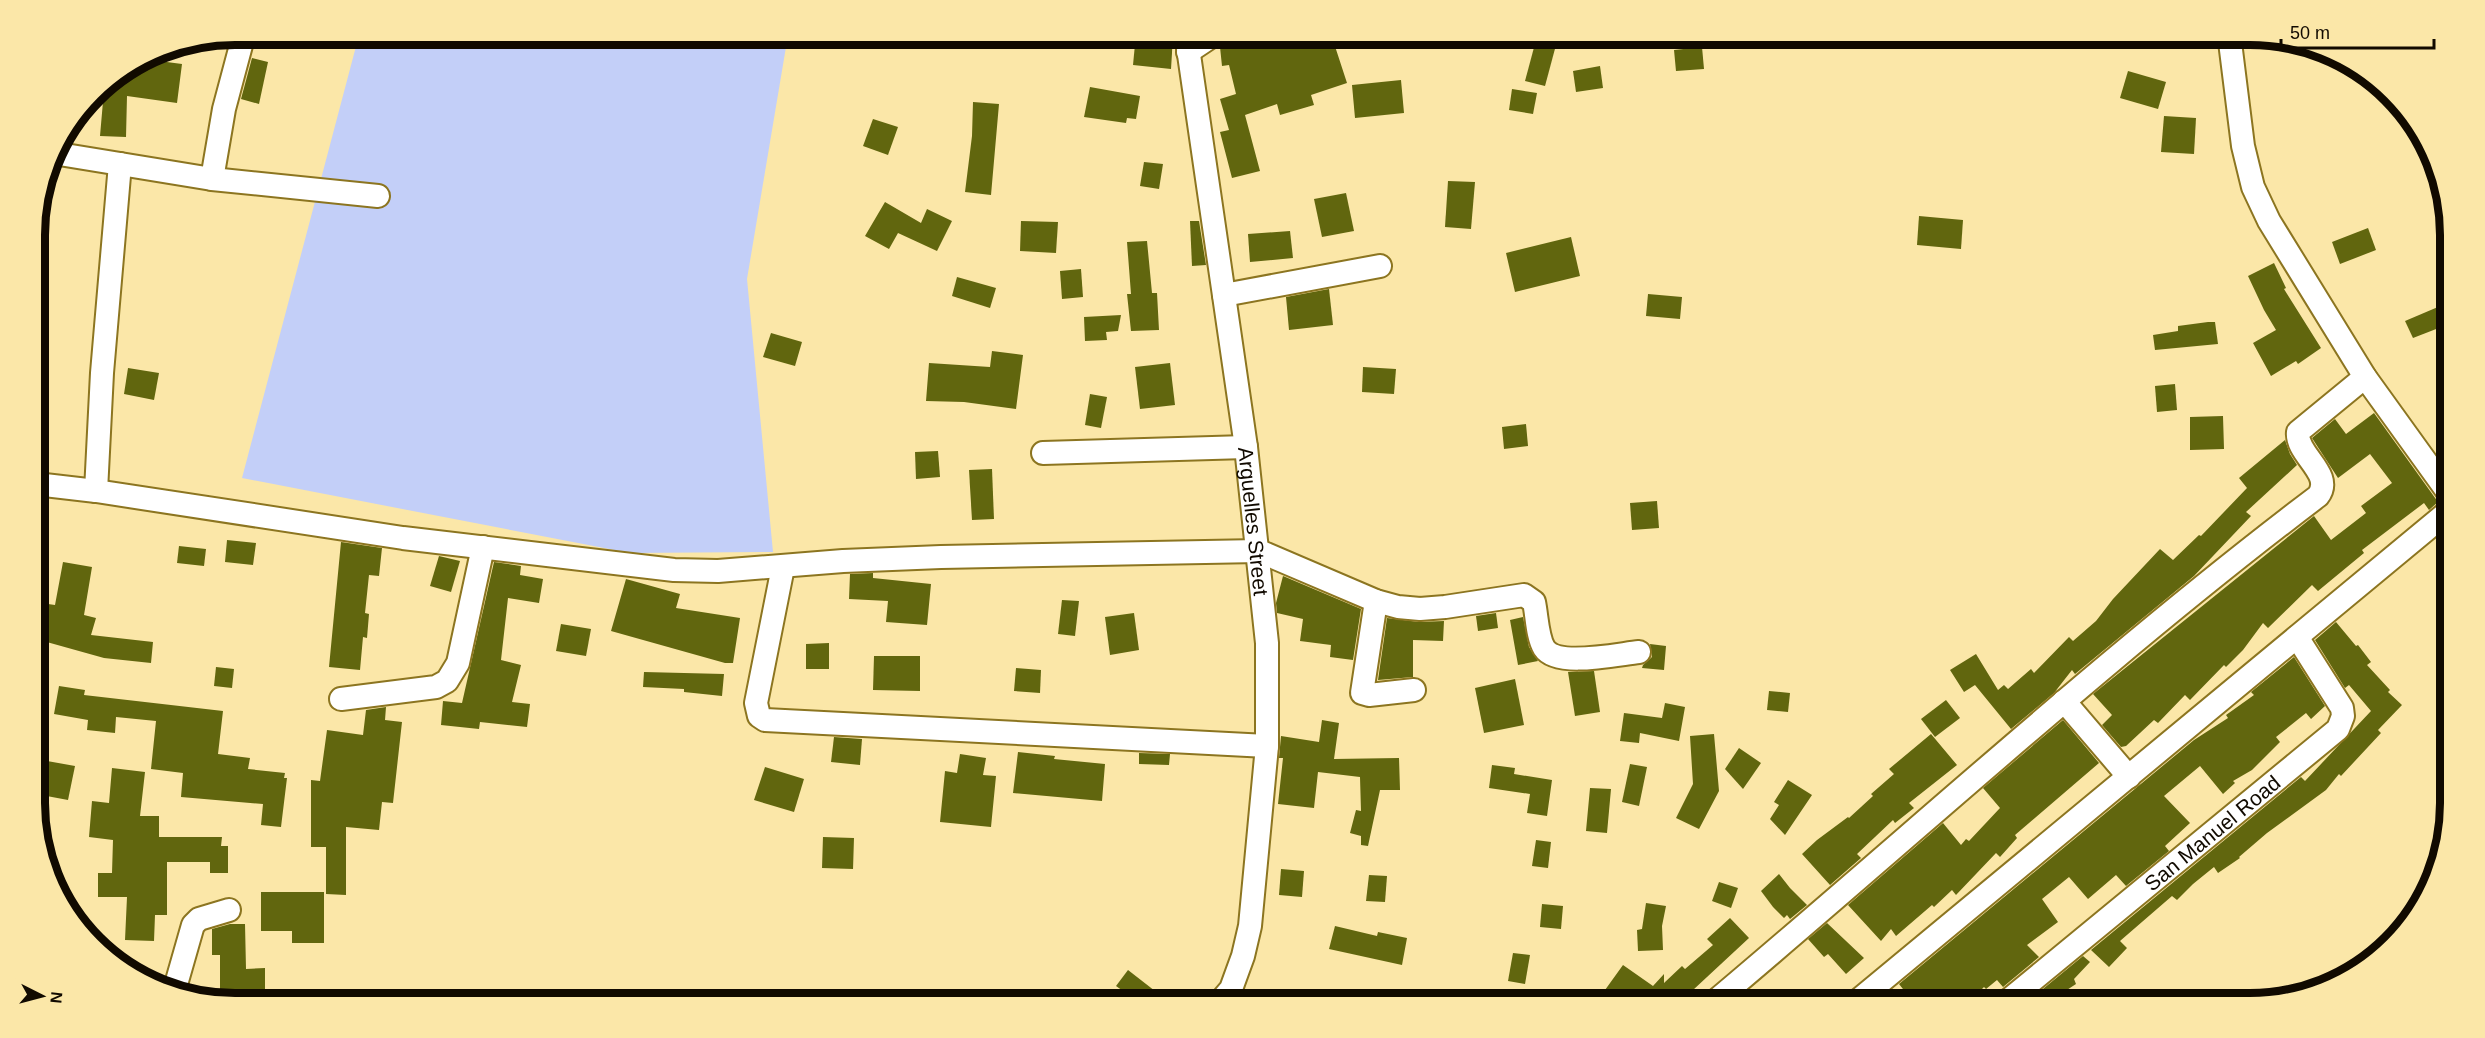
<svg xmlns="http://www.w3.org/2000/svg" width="2485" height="1038" font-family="Helvetica,sans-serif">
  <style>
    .green { fill: #c3cff8 }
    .building { fill: #61660e }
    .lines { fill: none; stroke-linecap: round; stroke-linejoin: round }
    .street-casing { stroke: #8c7520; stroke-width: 26 }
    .street { stroke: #fff; stroke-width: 22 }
    .labels { text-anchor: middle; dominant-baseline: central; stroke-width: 4.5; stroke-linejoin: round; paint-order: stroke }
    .street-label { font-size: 21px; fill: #110a00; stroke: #fbe7a8 }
    .rim { fill: none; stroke: #110a00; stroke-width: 8 }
  </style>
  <rect width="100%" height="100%" fill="#fbe7a8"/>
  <!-- green -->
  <path class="green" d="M 359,35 L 788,35 L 747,279 L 773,552 L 630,553 L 242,478 Z"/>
  <!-- building -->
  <g class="building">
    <path d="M 1136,34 L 1173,36 L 1171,69 L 1133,65 Z"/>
    <path d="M 1228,34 L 1331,34 L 1347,83 L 1311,95 L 1314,105 L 1280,115 L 1277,104 L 1245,115 L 1260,171 L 1232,178 L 1220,132 L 1229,130 L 1220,99 L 1236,94 L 1229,65 L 1222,66 L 1220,47 L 1227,40 Z"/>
    <path d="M 1536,40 L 1556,45 L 1545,86 L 1525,81 Z"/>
    <path d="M 1702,47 L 1704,69 L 1676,71 L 1674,50 Z"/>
    <path d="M 252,58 L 268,62 L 259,104 L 241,99 Z"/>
    <path d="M 144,59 L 182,64 L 177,103 L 127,96 L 126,137 L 100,136 L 104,90 L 109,90 L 109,80 L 128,69 L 141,70 Z"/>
    <path d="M 1600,66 L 1603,88 L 1576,92 L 1573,71 Z"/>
    <path d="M 2128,71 L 2166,82 L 2158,109 L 2120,98 Z"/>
    <path d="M 1401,80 L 1404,113 L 1355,118 L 1352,85 Z"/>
    <path d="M 1090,87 L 1140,96 L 1136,119 L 1127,118 L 1126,123 L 1084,117 Z"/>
    <path d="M 1512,89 L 1537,93 L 1533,114 L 1509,110 Z"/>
    <path d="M 973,102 L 999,104 L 991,195 L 965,192 L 972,136 Z"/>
    <path d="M 2164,116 L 2196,118 L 2194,154 L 2161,152 Z"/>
    <path d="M 873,119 L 898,127 L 888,155 L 863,146 Z"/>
    <path d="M 1144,162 L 1163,164 L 1159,189 L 1140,186 Z"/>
    <path d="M 1448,181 L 1475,182 L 1471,229 L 1445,227 Z"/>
    <path d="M 1346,193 L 1354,231 L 1322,237 L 1314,199 Z"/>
    <path d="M 885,202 L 921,223 L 927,209 L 952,221 L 937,251 L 898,233 L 889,249 L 865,236 Z"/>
    <path d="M 1919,216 L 1963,220 L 1961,249 L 1917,245 Z"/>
    <path d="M 1021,221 L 1058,222 L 1056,253 L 1020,251 Z"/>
    <path d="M 1190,221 L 1199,221 L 1206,265 L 1192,266 Z"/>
    <path d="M 2368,228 L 2376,250 L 2340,264 L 2332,242 Z"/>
    <path d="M 1290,231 L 1293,258 L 1250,262 L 1248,234 Z"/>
    <path d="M 1571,237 L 1580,276 L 1515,292 L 1506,253 Z"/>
    <path d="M 1147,241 L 1152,293 L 1157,293 L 1159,330 L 1131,331 L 1127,294 L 1131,294 L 1127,242 Z"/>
    <path d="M 2274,263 L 2286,288 L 2284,289 L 2321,348 L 2298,364 L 2296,361 L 2271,376 L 2253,343 L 2276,330 L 2264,310 L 2248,276 Z"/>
    <path d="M 1081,269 L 1083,297 L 1062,299 L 1060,271 Z"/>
    <path d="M 957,277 L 996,288 L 990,308 L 952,296 Z"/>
    <path d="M 1329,289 L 1333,325 L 1289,330 L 1286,297 Z"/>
    <path d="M 1648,294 L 1682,297 L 1680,319 L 1646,316 Z"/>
    <path d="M 2445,304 L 2449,314 L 2449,324 L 2413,338 L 2405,321 Z"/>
    <path d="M 1121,315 L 1118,331 L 1106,332 L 1107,340 L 1085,341 L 1084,317 Z"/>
    <path d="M 2208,322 L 2215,322 L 2218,344 L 2155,350 L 2153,335 L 2178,331 L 2178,326 Z"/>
    <path d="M 771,333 L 802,342 L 795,366 L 763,357 Z"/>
    <path d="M 992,351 L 1023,355 L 1016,409 L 964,402 L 926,401 L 929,363 L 990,367 Z"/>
    <path d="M 1170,363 L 1175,405 L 1140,409 L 1135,367 Z"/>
    <path d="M 1363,367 L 1396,369 L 1394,394 L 1362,392 Z"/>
    <path d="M 128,368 L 159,373 L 154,400 L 124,394 Z"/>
    <path d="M 2175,384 L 2177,410 L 2157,412 L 2155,386 Z"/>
    <path d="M 1090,394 L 1107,397 L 1101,428 L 1085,425 Z"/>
    <path d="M 2374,413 L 2438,502 L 2429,510 L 2424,503 L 2362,550 L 2364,553 L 2318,591 L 2312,585 L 2268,628 L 2263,623 L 2243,650 L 2226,667 L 2224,665 L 2190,700 L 2185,695 L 2158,723 L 2154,720 L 2126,746 L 2121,747 L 2102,725 L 2112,715 L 2093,694 L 2314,516 L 2331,540 L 2366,513 L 2361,506 L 2392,483 L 2370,454 L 2338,478 L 2312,438 L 2335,419 L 2346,434 Z"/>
    <path d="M 2223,416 L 2224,449 L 2190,450 L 2190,417 Z"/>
    <path d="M 1526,424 L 1528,446 L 1504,449 L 1502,427 Z"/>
    <path d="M 2285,440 L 2290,454 L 2297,465 L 2246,512 L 2251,516 L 2194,576 L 2075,674 L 2072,670 L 2054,693 L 2011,729 L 1975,685 L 1964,692 L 1950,670 L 1976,654 L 1998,690 L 2004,685 L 2008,689 L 2031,669 L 2034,673 L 2069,637 L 2073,641 L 2096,621 L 2113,599 L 2160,549 L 2173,560 L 2199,535 L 2201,536 L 2247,488 L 2239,478 Z"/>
    <path d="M 938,451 L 940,477 L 916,479 L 915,452 Z"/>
    <path d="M 992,469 L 994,519 L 972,520 L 969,470 Z"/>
    <path d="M 1657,501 L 1659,528 L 1632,530 L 1630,503 Z"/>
    <path d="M 227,540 L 256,543 L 253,565 L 225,562 Z"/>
    <path d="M 341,542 L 382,548 L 379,576 L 369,575 L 365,613 L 369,614 L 367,638 L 363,637 L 360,670 L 329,667 Z"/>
    <path d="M 179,546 L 206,549 L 204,566 L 177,563 Z"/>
    <path d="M 439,556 L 460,561 L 451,592 L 430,586 Z"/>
    <path d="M 63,562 L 92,567 L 84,615 L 96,618 L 91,635 L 153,642 L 151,663 L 104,658 L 36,639 L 41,603 L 55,605 Z"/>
    <path d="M 494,562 L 521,566 L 520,575 L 543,579 L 539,603 L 508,598 L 501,660 L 521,665 L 512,702 L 530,704 L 527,727 L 480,722 L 479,729 L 441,725 L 443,701 L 462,703 Z"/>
    <path d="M 873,573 L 873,578 L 931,584 L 927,625 L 886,622 L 888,601 L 849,599 L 850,574 Z"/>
    <path d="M 1283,576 L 1361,609 L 1353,660 L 1330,657 L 1331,645 L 1300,641 L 1303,619 L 1277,613 L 1276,603 Z"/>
    <path d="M 626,579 L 680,594 L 676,608 L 740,618 L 733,663 L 725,663 L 611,631 Z"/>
    <path d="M 1062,600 L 1079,601 L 1075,636 L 1058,634 Z"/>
    <path d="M 1134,613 L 1139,650 L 1110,655 L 1105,617 Z"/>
    <path d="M 1496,613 L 1498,628 L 1478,631 L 1476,616 Z"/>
    <path d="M 1523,617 L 1529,647 L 1538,661 L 1518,665 L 1510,620 Z"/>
    <path d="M 1387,618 L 1419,622 L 1444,621 L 1443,641 L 1413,640 L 1413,677 L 1378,680 Z"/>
    <path d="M 2336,622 L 2356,646 L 2358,645 L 2371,662 L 2367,665 L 2390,690 L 2388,692 L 2402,705 L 2378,730 L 2381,733 L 2341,776 L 2339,774 L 2326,790 L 2267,833 L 2239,857 L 2240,858 L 2218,873 L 2214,867 L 2193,884 L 2177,900 L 2172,896 L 2120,941 L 2127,948 L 2109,967 L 2091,950 L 2301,777 L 2305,781 L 2371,711 L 2349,685 L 2345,688 L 2315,640 Z"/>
    <path d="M 561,624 L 591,629 L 586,656 L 556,651 Z"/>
    <path d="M 829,643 L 829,669 L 806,669 L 806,644 Z"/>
    <path d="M 1650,644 L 1666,646 L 1664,670 L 1642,668 L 1643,665 L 1652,657 Z"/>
    <path d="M 874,656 L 920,656 L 920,691 L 873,690 Z"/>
    <path d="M 2294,657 L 2325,706 L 2311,719 L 2306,713 L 2276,737 L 2280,742 L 2252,770 L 2233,781 L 2235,783 L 2223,794 L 2200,766 L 2164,796 L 2190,823 L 2165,846 L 2169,851 L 2126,886 L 2116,875 L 2088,899 L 2069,877 L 2042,899 L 2058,922 L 2027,945 L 2039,957 L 2003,987 L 1997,980 L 1986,989 L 1984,987 L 1968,1003 L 1914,1003 L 1899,984 L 2194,740 L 2228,718 L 2226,715 L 2254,695 L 2251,692 Z"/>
    <path d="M 216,667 L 234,669 L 232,688 L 214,686 Z"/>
    <path d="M 1016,668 L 1041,670 L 1040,693 L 1014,691 Z"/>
    <path d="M 1594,671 L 1600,712 L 1575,716 L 1568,672 Z"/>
    <path d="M 644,672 L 724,674 L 722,696 L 684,692 L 684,689 L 643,687 Z"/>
    <path d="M 1515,679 L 1524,725 L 1484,733 L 1475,688 Z"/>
    <path d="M 59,686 L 85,690 L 84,695 L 223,711 L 218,754 L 250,758 L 248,769 L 285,773 L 284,778 L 287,778 L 281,827 L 261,825 L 263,804 L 181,797 L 183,773 L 151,769 L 156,721 L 116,717 L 115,733 L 87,730 L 88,720 L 54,714 Z"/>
    <path d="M 1769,691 L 1790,693 L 1788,712 L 1767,710 Z"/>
    <path d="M 1946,700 L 1960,718 L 1935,737 L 1921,719 Z"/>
    <path d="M 1665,703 L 1685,707 L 1679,741 L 1640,733 L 1639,743 L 1620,741 L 1624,713 L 1662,718 Z"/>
    <path d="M 386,707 L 385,720 L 402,722 L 393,803 L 382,802 L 379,830 L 346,827 L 346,895 L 326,894 L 326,847 L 311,847 L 311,780 L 320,781 L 327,730 L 363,735 L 366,710 Z"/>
    <path d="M 1322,720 L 1339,723 L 1334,759 L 1399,758 L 1400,790 L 1380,790 L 1368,846 L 1361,845 L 1361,836 L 1350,833 L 1356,810 L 1361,811 L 1360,777 L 1318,772 L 1314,808 L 1278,804 L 1283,758 L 1279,758 L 1281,736 L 1319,742 Z"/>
    <path d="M 2063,720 L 2099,763 L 2015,835 L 2017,838 L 2000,857 L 1996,853 L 1956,895 L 1952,890 L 1934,907 L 1932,905 L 1896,936 L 1891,929 L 1881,941 L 1848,905 L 1943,823 L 1961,845 L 1966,839 L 1969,841 L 2000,808 L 1983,788 Z"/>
    <path d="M 1714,734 L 1719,791 L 1699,829 L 1676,818 L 1693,784 L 1690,736 Z"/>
    <path d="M 1931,734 L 1957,765 L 1909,803 L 1914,808 L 1895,823 L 1893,820 L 1857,854 L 1861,858 L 1830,885 L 1802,854 L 1817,840 L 1848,817 L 1849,818 L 1873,796 L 1871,794 L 1894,774 L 1889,769 Z"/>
    <path d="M 834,737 L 862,739 L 860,765 L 831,762 Z"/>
    <path d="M 1739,748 L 1761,763 L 1743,789 L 1725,769 Z"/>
    <path d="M 1018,752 L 1055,756 L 1054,759 L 1105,764 L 1102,801 L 1013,793 Z"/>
    <path d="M 1139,753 L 1170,754 L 1169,765 L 1139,764 Z"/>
    <path d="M 960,754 L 986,758 L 983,775 L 996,776 L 991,827 L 940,822 L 945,771 L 957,773 Z"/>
    <path d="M 36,759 L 75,766 L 68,800 L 36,794 Z"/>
    <path d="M 1630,764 L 1647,767 L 1639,806 L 1622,802 Z"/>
    <path d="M 1492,765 L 1515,768 L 1514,774 L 1552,780 L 1547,816 L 1527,813 L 1530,794 L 1489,788 Z"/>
    <path d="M 765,767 L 804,779 L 794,812 L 754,800 Z"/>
    <path d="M 112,768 L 145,772 L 140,816 L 159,816 L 159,837 L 222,837 L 221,846 L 228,846 L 228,873 L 210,873 L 210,862 L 167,862 L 167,915 L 155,915 L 154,941 L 125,940 L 127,897 L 98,897 L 98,873 L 112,873 L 113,840 L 89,837 L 92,801 L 109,803 Z"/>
    <path d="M 1788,780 L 1812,795 L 1785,835 L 1770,819 L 1779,805 L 1774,802 Z"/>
    <path d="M 1590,788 L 1611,789 L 1607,833 L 1586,831 Z"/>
    <path d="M 823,837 L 854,838 L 853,869 L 822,868 Z"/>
    <path d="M 1536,840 L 1551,842 L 1548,868 L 1532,866 Z"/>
    <path d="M 1281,869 L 1304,871 L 1302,897 L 1279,895 Z"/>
    <path d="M 1779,874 L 1790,888 L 1807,905 L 1790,919 L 1787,915 L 1784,918 L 1773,907 L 1761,891 Z"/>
    <path d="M 1369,875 L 1387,876 L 1385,902 L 1366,901 Z"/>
    <path d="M 1719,882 L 1738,888 L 1731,908 L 1712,901 Z"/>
    <path d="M 261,892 L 324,892 L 324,943 L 292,943 L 292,931 L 261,931 Z"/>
    <path d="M 1646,903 L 1666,906 L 1662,926 L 1663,950 L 1638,951 L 1637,930 L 1642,929 Z"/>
    <path d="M 1542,904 L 1563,906 L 1561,929 L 1540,927 Z"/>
    <path d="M 1730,918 L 1749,938 L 1679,1003 L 1623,1003 L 1605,990 L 1623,965 L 1653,986 L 1664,974 L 1664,983 L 1682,966 L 1685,969 L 1713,945 L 1707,939 Z"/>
    <path d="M 1827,923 L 1864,958 L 1846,974 L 1828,954 L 1824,957 L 1808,939 Z"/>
    <path d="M 230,924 L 245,924 L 246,969 L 265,968 L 265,990 L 236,990 L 236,1004 L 220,1001 L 220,955 L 212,955 L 212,929 Z"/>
    <path d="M 1335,926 L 1377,936 L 1378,932 L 1407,938 L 1402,965 L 1329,949 Z"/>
    <path d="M 1513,953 L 1530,955 L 1525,984 L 1508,981 Z"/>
    <path d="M 2083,956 L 2090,962 L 2074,979 L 2076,984 L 2047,1003 L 2026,1003 Z"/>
    <path d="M 1128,970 L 1155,991 L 1147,1003 L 1140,1003 L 1116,986 Z"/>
  </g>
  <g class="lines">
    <!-- street casing -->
    <g class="street-casing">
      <g id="street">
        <path id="s1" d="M 1186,34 L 1246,447 L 1267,643 L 1267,746 L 1250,926 L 1243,956 L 1231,989 L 1219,1003"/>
        <path d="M 2229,34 L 2243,146 L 2253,187 L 2269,221 L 2365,377 L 2450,495"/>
        <path d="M 1188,52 L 1215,34"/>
        <path d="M 53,153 L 212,179 L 378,196"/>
        <path d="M 212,179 L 224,109 L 244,34"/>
        <path d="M 1224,295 L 1380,266"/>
        <path d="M 1043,453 L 1246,447"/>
        <path d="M 36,484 L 96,491 L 403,538 L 674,570 L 718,571 L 843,561 L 941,557 L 1259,551 L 1376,601 L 1398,607 L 1420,609 L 1445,607 L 1524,595 L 1534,602 C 1537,616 1537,636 1544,648 C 1557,668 1618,654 1639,652"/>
        <path d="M 96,491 L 102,373 L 120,164"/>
        <path d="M 783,567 L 756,703 L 759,716 L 765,720 L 1267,746"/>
        <path d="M 1376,601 L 1362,693 L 1369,695 L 1414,690"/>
        <path d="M 341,699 L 436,687 L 447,681 L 458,663 L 483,547"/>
        <path d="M 2064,701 L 2129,777"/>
        <path d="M 171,991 L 177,981 L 193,925 L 199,919 L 229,910"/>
        <path d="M 1713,1003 C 1914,834 2108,655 2318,496 C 2335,474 2295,454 2298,432 L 2365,377"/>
        <path d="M 1855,1003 L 2450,510"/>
        <path id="s2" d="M 2005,1003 L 2338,729 L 2343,716 L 2342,708 L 2297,637"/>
      </g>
    </g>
    <!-- street -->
    <use href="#street" class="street"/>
  </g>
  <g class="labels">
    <!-- street labels -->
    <g class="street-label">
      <text stroke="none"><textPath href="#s1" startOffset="492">Arguelles Street</textPath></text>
      <text stroke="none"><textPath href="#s2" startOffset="268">San Manuel Road</textPath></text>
    </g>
  </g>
  <!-- crop -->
  <path d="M0 0H2485V1038H0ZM235 45H2250A190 190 0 0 1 2440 235V803A190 190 0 0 1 2250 993H235A190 190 0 0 1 45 803V235A190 190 0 0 1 235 45Z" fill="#fbe7a8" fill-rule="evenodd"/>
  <path class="rim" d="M235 45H2250A190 190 0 0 1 2440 235V803A190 190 0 0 1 2250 993H235A190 190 0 0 1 45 803V235A190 190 0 0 1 235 45Z"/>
  <!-- north arrow -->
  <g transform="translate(42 996) rotate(96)" stroke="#fbe7a8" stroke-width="4.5" paint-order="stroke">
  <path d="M0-4.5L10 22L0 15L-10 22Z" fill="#110a00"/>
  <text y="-9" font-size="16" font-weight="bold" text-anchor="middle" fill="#110a00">N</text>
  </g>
  <!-- scale -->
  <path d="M2281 39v9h153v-9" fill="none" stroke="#110a00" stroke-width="3"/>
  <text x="2290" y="39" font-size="18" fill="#110a00" stroke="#fbe7a8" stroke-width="4.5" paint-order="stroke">50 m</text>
</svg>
